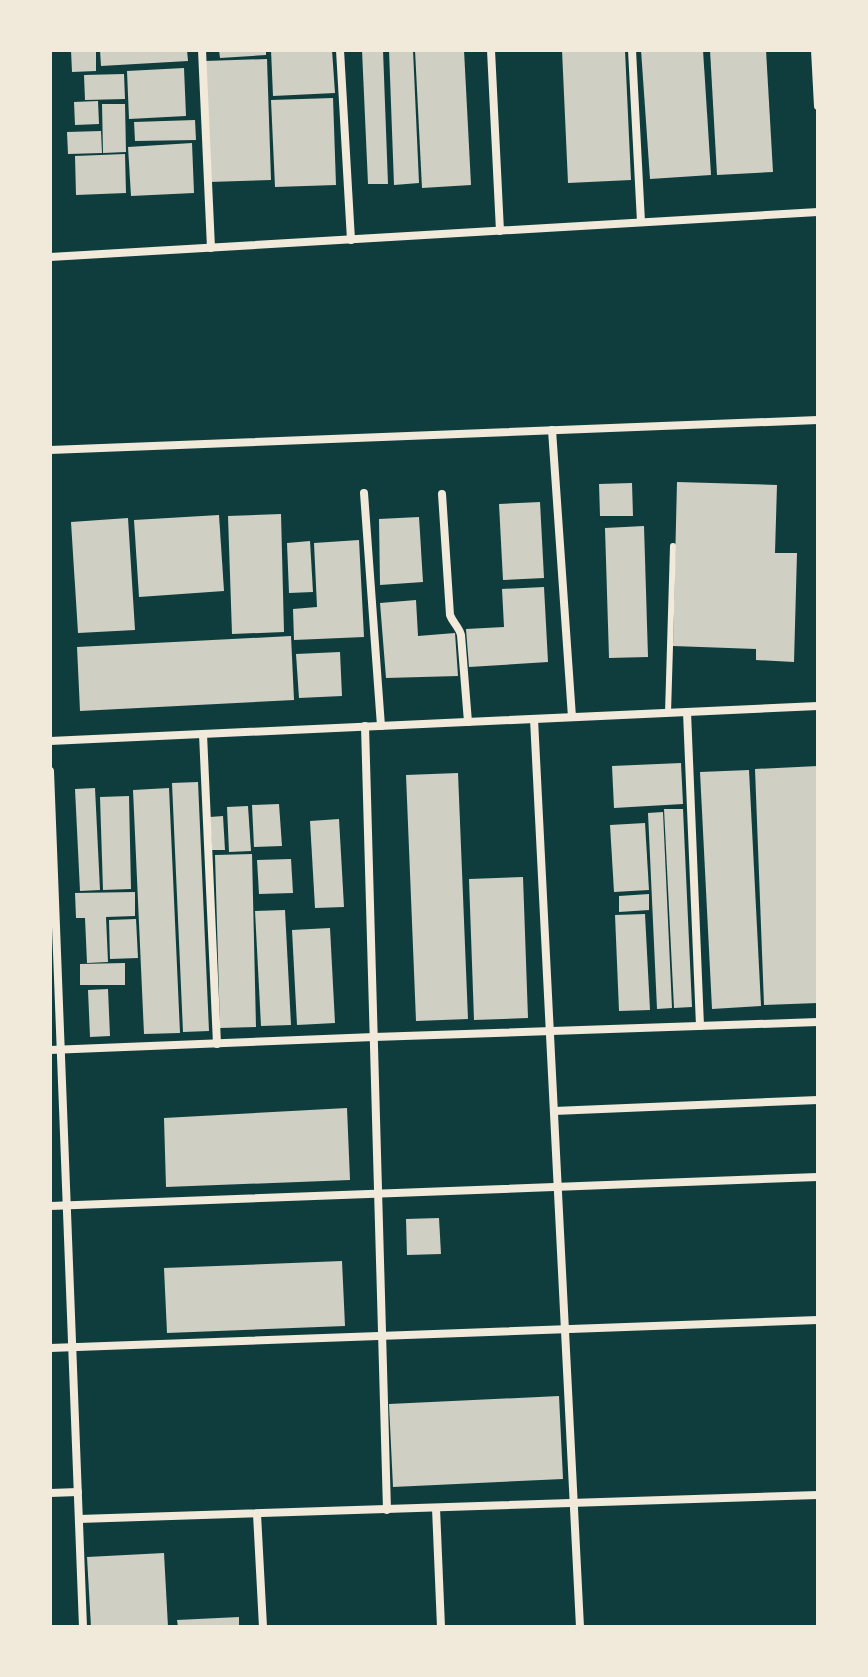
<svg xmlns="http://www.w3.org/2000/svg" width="868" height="1677" font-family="Cabin,sans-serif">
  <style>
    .building { fill: #cfcfc3 }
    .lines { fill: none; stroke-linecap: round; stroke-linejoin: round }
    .service { stroke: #f1e9da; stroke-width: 6 }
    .minor { stroke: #f1e9da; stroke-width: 8 }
  </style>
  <rect width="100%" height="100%" fill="#0f3d3e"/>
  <!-- building -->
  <g class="building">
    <path d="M 71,50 L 96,50 L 96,71 L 72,72 Z"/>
    <path d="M 100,50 L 187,50 L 188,61 L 101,66 Z"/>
    <path d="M 219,50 L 266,50 L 266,55 L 220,58 Z"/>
    <path d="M 271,50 L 332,50 L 335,93 L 273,96 Z"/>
    <path d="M 362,50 L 383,50 L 388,184 L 368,184 Z"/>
    <path d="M 389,50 L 413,50 L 419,183 L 394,185 Z"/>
    <path d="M 415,50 L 464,50 L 471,185 L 422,188 Z"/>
    <path d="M 562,50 L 625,50 L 631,180 L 568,183 Z"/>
    <path d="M 641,50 L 703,50 L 711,175 L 650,179 Z"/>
    <path d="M 710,50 L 766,50 L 773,172 L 717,175 Z"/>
    <path d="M 267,59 L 271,180 L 209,182 L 205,61 Z"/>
    <path d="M 184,68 L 186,116 L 129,119 L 127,71 Z"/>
    <path d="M 124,74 L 125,99 L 85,100 L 84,75 Z"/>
    <path d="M 333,98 L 336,185 L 275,187 L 271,100 Z"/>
    <path d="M 98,101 L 99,124 L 75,125 L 74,102 Z"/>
    <path d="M 102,104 L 125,104 L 126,152 L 103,153 Z"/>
    <path d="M 195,120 L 196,140 L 135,141 L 134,122 Z"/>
    <path d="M 101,131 L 102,153 L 68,154 L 67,132 Z"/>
    <path d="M 192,143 L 194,193 L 131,196 L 128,147 Z"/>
    <path d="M 125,154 L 126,193 L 76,195 L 75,156 Z"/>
    <path d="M 677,482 L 777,485 L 775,553 L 797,553 L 794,662 L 756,660 L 756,649 L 673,646 Z"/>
    <path d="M 632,483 L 633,516 L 600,516 L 599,484 Z"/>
    <path d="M 540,502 L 544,578 L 503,580 L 499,504 Z"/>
    <path d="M 281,514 L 284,632 L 232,634 L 228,516 Z"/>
    <path d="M 219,515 L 224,591 L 139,597 L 134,520 Z"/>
    <path d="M 419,517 L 423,582 L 380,585 L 379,519 Z"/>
    <path d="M 128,518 L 135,630 L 78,633 L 71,522 Z"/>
    <path d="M 644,526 L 648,657 L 609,658 L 605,528 Z"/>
    <path d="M 359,540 L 364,637 L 294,640 L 293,609 L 317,607 L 314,543 Z"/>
    <path d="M 310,541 L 313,592 L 289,593 L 287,543 Z"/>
    <path d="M 544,587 L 548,662 L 469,667 L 466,629 L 504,627 L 502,589 Z"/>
    <path d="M 416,600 L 418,636 L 455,633 L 458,676 L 386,678 L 380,603 Z"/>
    <path d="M 291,636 L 294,700 L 80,711 L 77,647 Z"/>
    <path d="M 340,652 L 342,696 L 299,698 L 296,654 Z"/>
    <path d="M 681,763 L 683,804 L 614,808 L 612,766 Z"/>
    <path d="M 818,766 L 818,1003 L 764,1005 L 755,769 Z"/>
    <path d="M 749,770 L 761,1006 L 712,1009 L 700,772 Z"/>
    <path d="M 458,773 L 468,1019 L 416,1021 L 406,775 Z"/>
    <path d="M 198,782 L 209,1031 L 183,1032 L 172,783 Z"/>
    <path d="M 95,788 L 100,890 L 80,891 L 75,789 Z"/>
    <path d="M 169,788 L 180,1033 L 144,1034 L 133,790 Z"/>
    <path d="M 129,796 L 131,889 L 103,890 L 100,797 Z"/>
    <path d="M 279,804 L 282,846 L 254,847 L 252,805 Z"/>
    <path d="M 248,806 L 251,851 L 229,852 L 227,807 Z"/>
    <path d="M 664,809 L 683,809 L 692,1007 L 674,1008 Z"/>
    <path d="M 663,812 L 672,1008 L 657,1009 L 648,813 Z"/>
    <path d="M 223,816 L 225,850 L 212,850 L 210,817 Z"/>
    <path d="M 339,819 L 344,907 L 315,908 L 310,821 Z"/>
    <path d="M 645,823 L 649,890 L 614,892 L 610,825 Z"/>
    <path d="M 252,854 L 256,1027 L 220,1028 L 215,855 Z"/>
    <path d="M 291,859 L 293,893 L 259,894 L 257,860 Z"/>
    <path d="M 523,877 L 528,1018 L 474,1020 L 469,879 Z"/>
    <path d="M 135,892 L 135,916 L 106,917 L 108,962 L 87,963 L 85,918 L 76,918 L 75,893 Z"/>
    <path d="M 649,894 L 649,910 L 619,912 L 619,896 Z"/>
    <path d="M 285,910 L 291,1025 L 261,1026 L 255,911 Z"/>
    <path d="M 645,914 L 650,1010 L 619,1011 L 615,915 Z"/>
    <path d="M 136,919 L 138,958 L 110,959 L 109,920 Z"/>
    <path d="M 330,928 L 335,1023 L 297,1025 L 292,930 Z"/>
    <path d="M 125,963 L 125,985 L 80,985 L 80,964 Z"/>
    <path d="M 108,989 L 110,1036 L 90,1037 L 88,990 Z"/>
    <path d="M 347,1108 L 350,1180 L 166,1187 L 164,1118 Z"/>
    <path d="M 439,1218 L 441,1254 L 407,1255 L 406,1219 Z"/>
    <path d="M 342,1261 L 345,1326 L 167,1333 L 164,1268 Z"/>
    <path d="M 559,1396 L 563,1479 L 393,1487 L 389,1404 Z"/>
    <path d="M 164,1553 L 168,1627 L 91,1627 L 87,1557 Z"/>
    <path d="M 239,1617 L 239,1627 L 178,1627 L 177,1620 Z"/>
  </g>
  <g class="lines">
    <!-- service -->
    <path class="service" d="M 668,713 L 673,546"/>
    <!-- minor -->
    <g class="minor">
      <path d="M 202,50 L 211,248"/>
      <path d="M 340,50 L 351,240"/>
      <path d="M 491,50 L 500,231"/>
      <path d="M 632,50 L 641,222"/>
      <path d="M 815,50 L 818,106"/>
      <path d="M 50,257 L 818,212"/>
      <path d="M 552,430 L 572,717"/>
      <path d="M 50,450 L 818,420"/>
      <path d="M 364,493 L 381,726"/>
      <path d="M 442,494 L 450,615 C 453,623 459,627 461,635 L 468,722"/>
      <path d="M 687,712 L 700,1026"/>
      <path d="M 534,719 L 580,1627"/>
      <path d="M 365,726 L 387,1510"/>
      <path d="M 203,734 L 217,1044"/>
      <path d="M 50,741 L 818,706"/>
      <path d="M 50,771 L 83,1627"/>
      <path d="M 50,1050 L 374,1037 L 818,1022"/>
      <path d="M 554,1111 L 818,1100"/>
      <path d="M 50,1206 L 818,1177"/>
      <path d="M 50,1348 L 818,1320"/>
      <path d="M 50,1493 L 78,1492"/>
      <path d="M 436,1508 L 441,1627"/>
      <path d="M 257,1514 L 263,1627"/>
      <path d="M 79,1519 L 818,1495"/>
    </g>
  </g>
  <!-- border -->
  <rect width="868" height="1677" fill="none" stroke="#f1e9da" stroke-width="104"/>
</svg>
